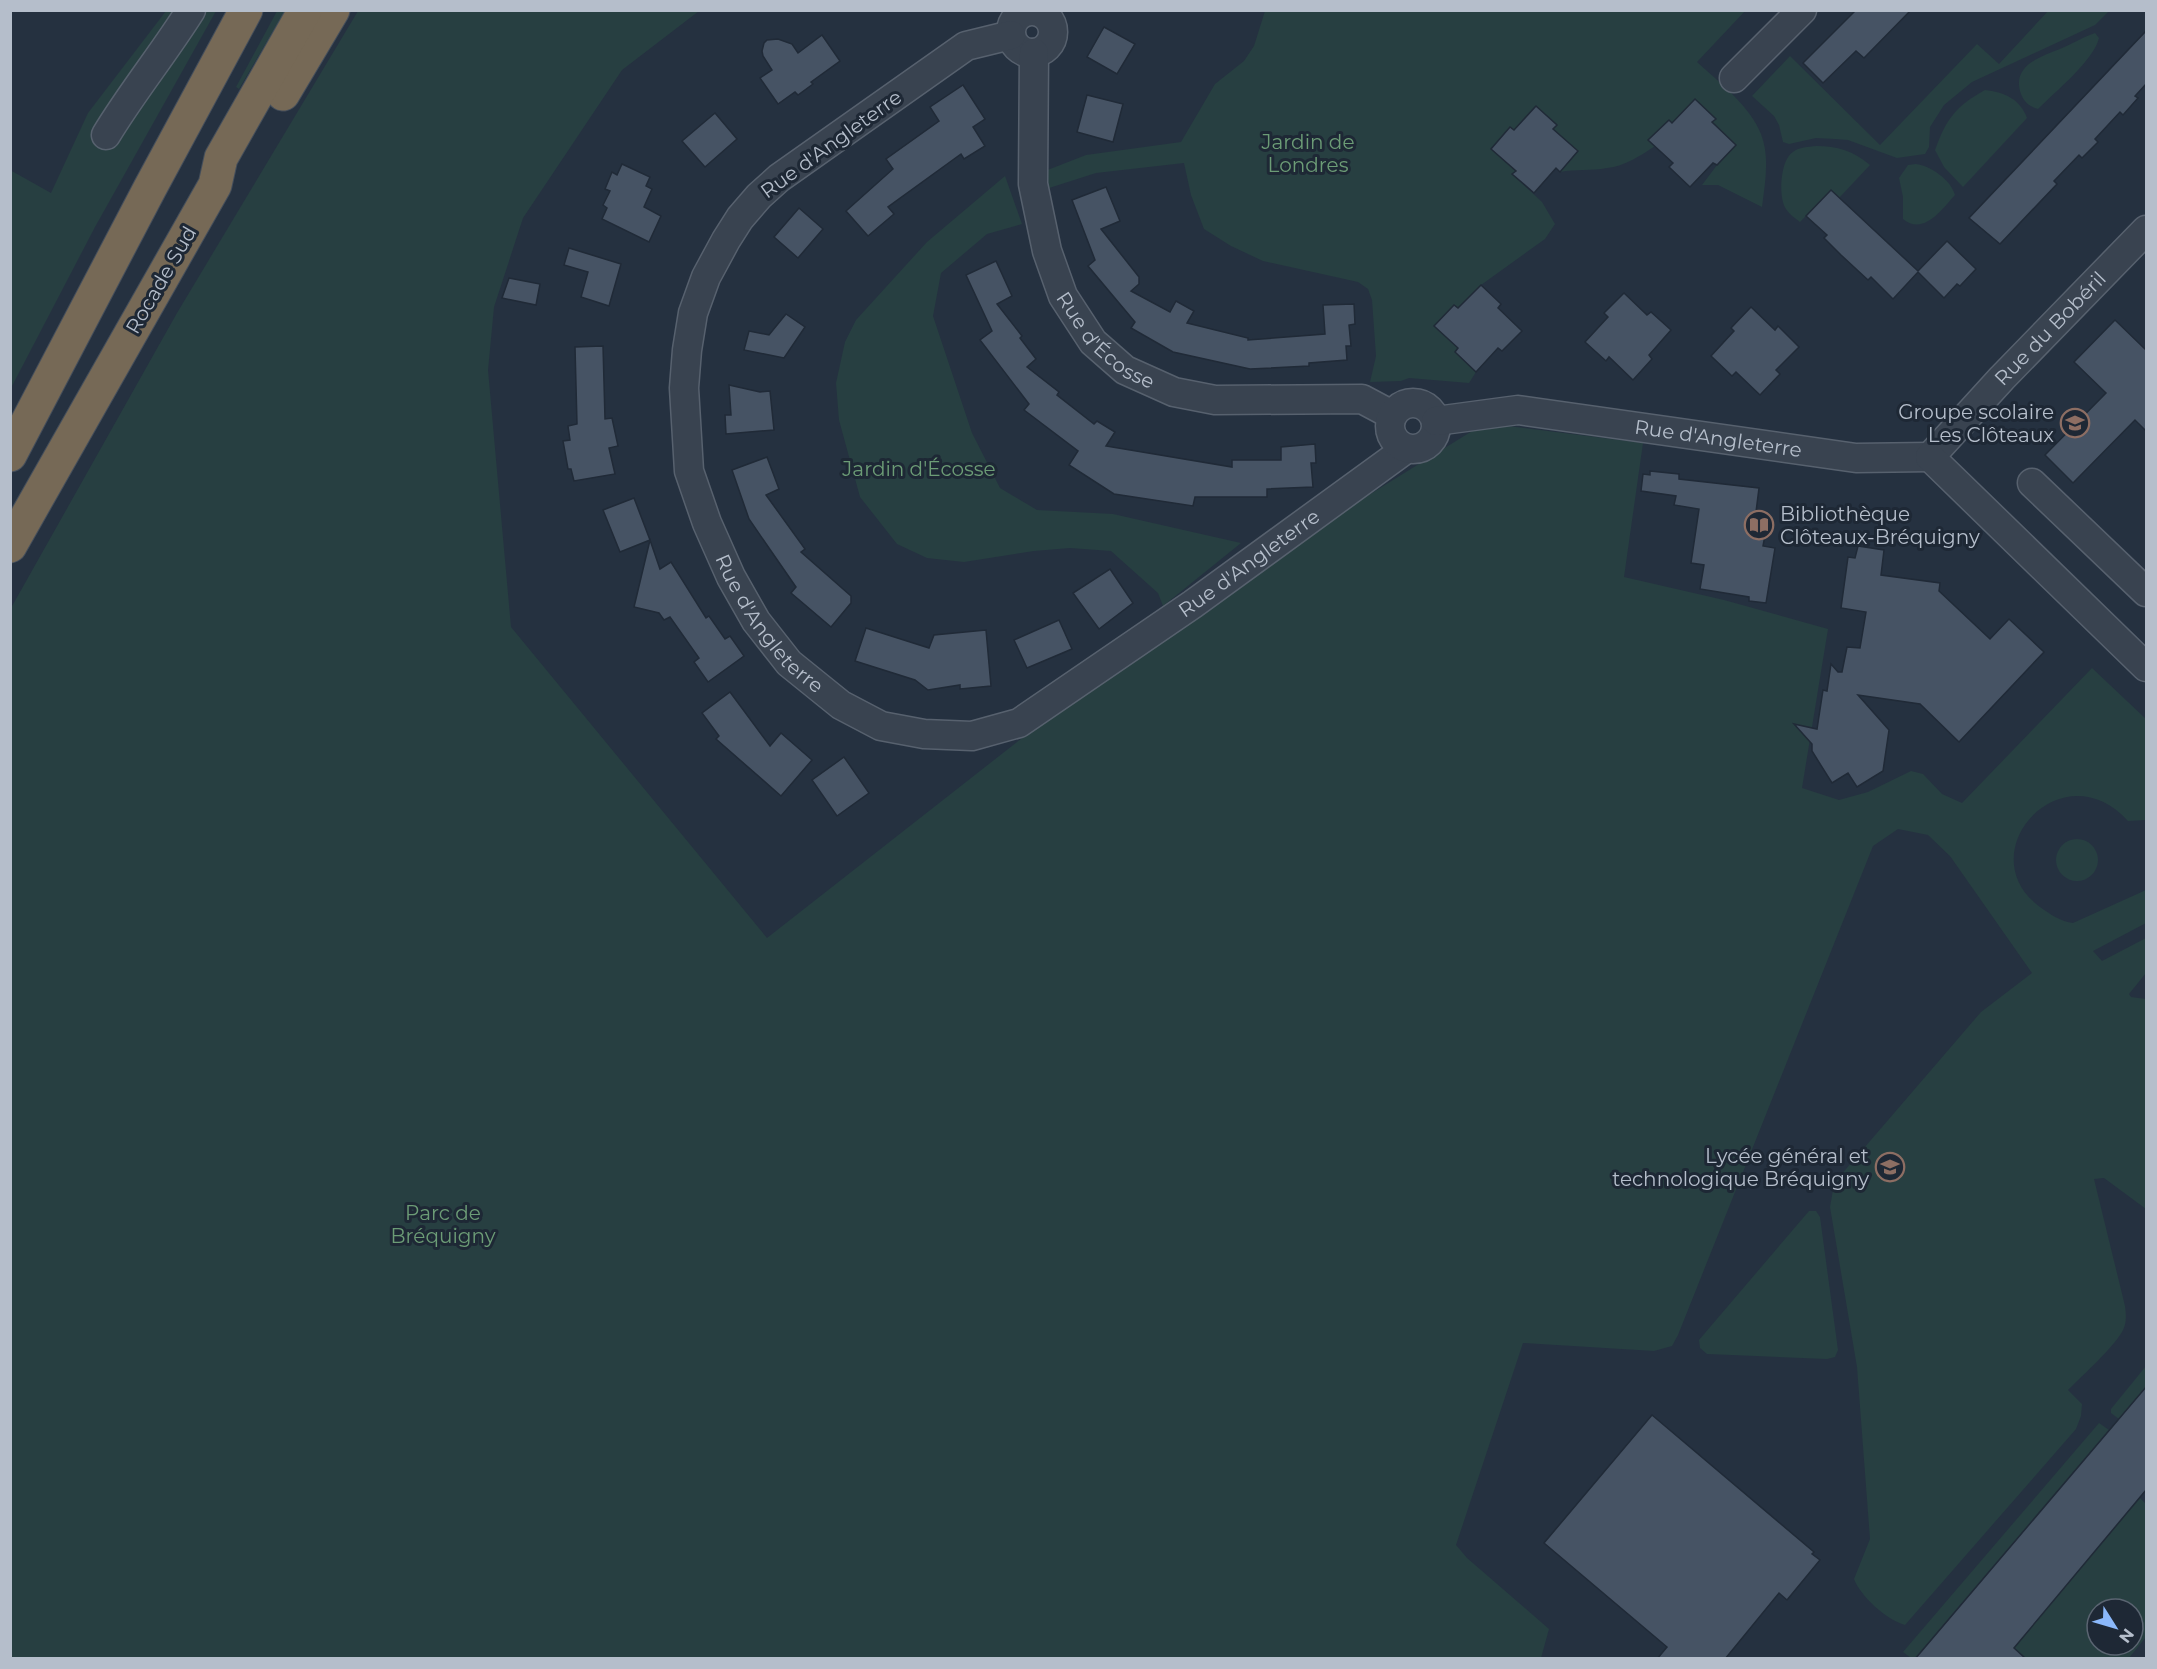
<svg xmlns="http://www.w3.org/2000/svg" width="2157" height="1669" font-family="Montserrat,sans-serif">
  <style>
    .green { fill: #273f41; fill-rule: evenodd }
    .building { fill: #465364; stroke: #202a37; stroke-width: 1.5 }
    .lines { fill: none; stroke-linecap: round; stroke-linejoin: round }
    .minor-casing { stroke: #57616e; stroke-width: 31 }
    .highway-casing { stroke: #444e5b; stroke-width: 35 }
    .minor { stroke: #394350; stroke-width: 28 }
    .highway { stroke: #766956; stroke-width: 33 }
    .labels { text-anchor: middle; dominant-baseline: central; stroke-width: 6; stroke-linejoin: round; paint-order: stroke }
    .park-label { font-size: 20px; fill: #6c9c76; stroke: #1e2835 }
    .street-label { font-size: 20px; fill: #b5becb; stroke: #1e2835 }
    .poi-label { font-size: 20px; fill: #b5becb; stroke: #1e2835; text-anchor: end }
  </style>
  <rect width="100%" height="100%" fill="#253140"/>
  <!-- green -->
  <g class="green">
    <path d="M 1746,10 L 1697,62 C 1718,81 1751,107 1761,134 C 1770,157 1765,183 1762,207 L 1718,185 L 1702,185 L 1717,165 L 1736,145 L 1712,122 L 1715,118 L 1695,99 L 1672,123 L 1668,120 L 1649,140 L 1655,146 C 1640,156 1625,166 1607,168 C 1591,171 1576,169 1560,172 L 1578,151 L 1553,129 L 1557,124 L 1535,106 L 1514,130 L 1510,127 L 1491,149 L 1516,171 L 1512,174 L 1542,202 L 1555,224 L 1545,239 L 1481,285 L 1458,308 L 1454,305 L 1458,348 L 1455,352 L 1476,372 L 1469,383 L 1409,378 L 1401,381 L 1370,382 L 1376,356 L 1372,300 L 1368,289 L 1358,282 L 1263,261 L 1231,246 L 1204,229 L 1191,195 L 1184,163 L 1096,173 L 1046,189 L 1045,171 L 1086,155 L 1181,142 L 1215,84 L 1244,61 L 1254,46 L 1265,11 Z"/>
    <path d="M 2049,10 L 2109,11 L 2095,25 L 1972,82 L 1944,105 L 1930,127 L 1929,147 L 1925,154 L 1897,158 L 1848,140 L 1835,139 L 1816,138 L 1789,144 L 1783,142 L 1779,125 L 1774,116 L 1752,96 L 1790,56 L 1880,145 L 1977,44 L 1999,64 Z"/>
    <path d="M 166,11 L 216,11 L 95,227 L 11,388 L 10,170 L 51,193 L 88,113 Z"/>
    <path d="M 277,11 L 285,11 L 239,89 L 236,87 Z"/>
    <path d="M 358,11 L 699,11 L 622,70 L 523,218 L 494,307 L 488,370 L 511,627 L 767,938 L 1193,604 L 1485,423 L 1643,443 L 1624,577 L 1724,600 L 1828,629 L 1802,788 L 1839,800 L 1868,792 L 1911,771 L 1923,774 L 1942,794 L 1962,803 L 2092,668 L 2146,719 L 2146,820 L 2128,821 C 2062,748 1967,853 2040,907 C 2050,914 2061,922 2073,923 L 2146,890 L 2146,923 L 2093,951 L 2102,961 L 2146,938 L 2146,973 L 2129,994 L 2131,997 L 2146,999 L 2146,1209 L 2104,1178 L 2094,1179 L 2125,1306 C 2126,1314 2127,1322 2123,1330 C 2116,1345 2082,1376 2068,1390 L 2082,1404 L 2081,1416 L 2076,1429 L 1905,1625 C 1887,1620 1861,1597 1854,1579 L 1870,1539 L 1857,1367 L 1830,1207 L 1833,1190 L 1840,1176 L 1981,1012 L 2032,973 L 1950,856 L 1928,835 L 1898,829 L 1873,846 L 1678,1335 L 1672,1346 L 1654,1351 L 1523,1343 L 1456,1545 L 1467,1558 L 1549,1629 L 1541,1658 L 11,1658 L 11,608 L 177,313 Z"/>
    <path d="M 2095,33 L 2099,38 C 2094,60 2055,92 2038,109 C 2028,106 2023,101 2020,91 C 2013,65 2042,56 2060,49 C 2072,44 2083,37 2095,33 Z"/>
    <path d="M 1985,90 C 2004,92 2020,99 2027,118 L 1963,187 L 1944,167 L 1935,150 C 1946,119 1956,106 1985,90 Z"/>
    <path d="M 1816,146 C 1837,146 1854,151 1870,165 L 1839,198 L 1831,190 L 1800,222 C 1795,218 1789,214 1786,209 C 1778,197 1780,160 1793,152 C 1799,147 1808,147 1816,146 Z"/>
    <path d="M 1916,164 C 1931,166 1951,180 1955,195 C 1942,209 1924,236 1903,219 L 1903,197 L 1899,178 L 1908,165 Z"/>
    <path d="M 1005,176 L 1022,224 L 987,234 L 941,273 L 933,316 L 972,433 L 1000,488 L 1037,510 L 1113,514 L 1241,543 L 1163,606 L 1158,593 L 1111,551 L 1070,548 L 1034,551 L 964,562 L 927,558 L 897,544 L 860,497 L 839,420 L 836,383 L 845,342 L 856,320 L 927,242 Z"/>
    <circle cx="2077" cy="860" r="21"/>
    <path d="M 1809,1211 L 1816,1211 L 1820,1217 L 1838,1350 L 1835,1357 L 1827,1359 L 1707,1354 L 1700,1348 L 1699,1340 Z"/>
    <path d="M 2146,1366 L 2146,1387 L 2119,1419 L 2111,1413 L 2111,1409 Z"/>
    <path d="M 2099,1423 L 2109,1430 L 1915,1658 L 1911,1658 L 1903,1652 Z"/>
    <path d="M 2140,1498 L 2146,1504 L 2146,1637 L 2129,1658 L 2026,1658 L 2014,1648 ZM 2097,1609 L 2133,1609 L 2133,1645 L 2097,1645 Z"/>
  </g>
  <!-- building -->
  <g class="building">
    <path d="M 1856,10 L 1911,10 L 1864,58 L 1856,51 L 1823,83 L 1803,63 Z"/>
    <path d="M 1104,27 L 1135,44 L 1117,74 L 1087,57 Z"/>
    <path d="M 2146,31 L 2146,84 L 2135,96 L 2138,98 L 2123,115 L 2120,112 L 2095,139 L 2098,142 L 2082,158 L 2079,155 L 2054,181 L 2057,184 L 2000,244 L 1969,218 Z"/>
    <path d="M 822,35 L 840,61 L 811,82 L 813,84 L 798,95 L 795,92 L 778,104 L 760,78 L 772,70 L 763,56 L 762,51 L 764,43 L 767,40 L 778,39 L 792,44 L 798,53 Z"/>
    <path d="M 963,85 L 985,119 L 973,127 L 985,146 L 964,159 L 961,154 L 888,207 L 894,214 L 868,236 L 846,211 L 893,169 L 886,159 L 939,121 L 930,107 Z"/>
    <path d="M 1087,95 L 1123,104 L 1113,142 L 1077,132 Z"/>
    <path d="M 1695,99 L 1716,119 L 1712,122 L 1736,145 L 1717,165 L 1713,163 L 1690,187 L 1669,167 L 1673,163 L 1648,140 L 1669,120 L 1672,123 Z"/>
    <path d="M 1536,106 L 1557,125 L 1553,129 L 1578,151 L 1560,172 L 1556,168 L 1534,193 L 1512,174 L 1516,171 L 1491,149 L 1510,127 L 1514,130 Z"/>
    <path d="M 715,113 L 737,139 L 705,167 L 682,141 Z"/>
    <path d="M 622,164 L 650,177 L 646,186 L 652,189 L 644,207 L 661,216 L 649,242 L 602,219 L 607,208 L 603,205 L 610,191 L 605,189 L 612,172 L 617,175 Z"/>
    <path d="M 1106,187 L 1120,221 L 1101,229 L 1139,277 L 1139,284 L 1131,291 L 1170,312 L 1176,301 L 1194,311 L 1187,323 L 1248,338 L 1248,340 L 1325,334 L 1323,305 L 1354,304 L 1355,324 L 1349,325 L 1351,346 L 1346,346 L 1347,360 L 1309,363 L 1309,366 L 1250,369 L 1173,352 L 1131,328 L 1135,322 L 1088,266 L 1095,260 L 1072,200 Z"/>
    <path d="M 1831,190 L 1918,271 L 1947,241 L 1976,269 L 1960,286 L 1957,284 L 1944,298 L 1918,272 L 1893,299 L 1871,277 L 1868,280 L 1841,255 L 1824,238 L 1827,235 L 1806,216 Z"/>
    <path d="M 799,208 L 823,229 L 798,258 L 774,237 Z"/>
    <path d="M 569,248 L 621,264 L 609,306 L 581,297 L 588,272 L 564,265 Z"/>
    <path d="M 996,261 L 1012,296 L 997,304 L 1022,336 L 1020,338 L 1036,359 L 1027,367 L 1059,392 L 1057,395 L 1094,424 L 1097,421 L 1115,432 L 1106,446 L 1232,467 L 1232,460 L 1281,460 L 1281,447 L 1315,444 L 1316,463 L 1311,463 L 1313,487 L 1267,489 L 1267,497 L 1195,497 L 1193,506 L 1114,494 L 1069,465 L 1078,451 L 1024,410 L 1029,404 L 980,340 L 992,331 L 966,275 Z"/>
    <path d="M 509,278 L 540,284 L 536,305 L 502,298 Z"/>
    <path d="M 1481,285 L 1501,304 L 1498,308 L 1522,331 L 1502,351 L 1498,348 L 1476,372 L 1455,352 L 1458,348 L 1434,326 L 1454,305 L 1458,308 Z"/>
    <path d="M 1624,293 L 1647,315 L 1651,312 L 1671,330 L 1649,355 L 1652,359 L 1633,380 L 1609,357 L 1606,361 L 1585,342 L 1608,317 L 1604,313 Z"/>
    <path d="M 1751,307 L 1775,330 L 1778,326 L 1799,347 L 1776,370 L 1780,374 L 1760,395 L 1736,372 L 1732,376 L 1711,356 L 1734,331 L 1731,328 Z"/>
    <path d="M 786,314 L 805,327 L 784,358 L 744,350 L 749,331 L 769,335 Z"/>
    <path d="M 2115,320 L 2146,350 L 2146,431 L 2135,420 L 2073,483 L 2045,455 L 2106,393 L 2074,362 Z"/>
    <path d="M 603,346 L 605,419 L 612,418 L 618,446 L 609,448 L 615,474 L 574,481 L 571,469 L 568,469 L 563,441 L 570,440 L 568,426 L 577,424 L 575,347 Z"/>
    <path d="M 729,385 L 760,392 L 770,391 L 774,430 L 726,434 L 725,415 L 731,415 Z"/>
    <path d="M 767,457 L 779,489 L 766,495 L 805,549 L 801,552 L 851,596 L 851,603 L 831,627 L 791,593 L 796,587 L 749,519 L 732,470 Z"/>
    <path d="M 1650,471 L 1679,474 L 1679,479 L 1759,488 L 1756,512 L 1762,514 L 1761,519 L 1768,520 L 1763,546 L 1775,548 L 1766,603 L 1749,601 L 1749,597 L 1700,589 L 1704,565 L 1691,563 L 1699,509 L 1674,505 L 1676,496 L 1641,491 L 1643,474 L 1650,475 Z"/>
    <path d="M 634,498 L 650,540 L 620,552 L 603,510 Z"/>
    <path d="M 650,540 L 660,569 L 671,562 L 706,618 L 709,616 L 725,639 L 730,636 L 744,656 L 708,682 L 694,662 L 699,658 L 670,617 L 664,620 L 659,613 L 634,607 Z"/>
    <path d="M 1858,546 L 1884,550 L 1881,575 L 1940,583 L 1939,591 L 1990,639 L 2009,619 L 2044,652 L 1959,742 L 1920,704 L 1858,695 L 1889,730 L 1883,771 L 1857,787 L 1848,773 L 1832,783 L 1812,751 L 1812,744 L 1794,724 L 1817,729 L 1823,690 L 1827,691 L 1831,664 L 1838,672 L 1842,672 L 1847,647 L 1860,648 L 1866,612 L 1841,608 L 1848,557 L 1855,558 Z"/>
    <path d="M 1110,569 L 1133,603 L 1099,629 L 1073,593 Z"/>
    <path d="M 1059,620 L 1072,649 L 1027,668 L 1014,640 Z"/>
    <path d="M 866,628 L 929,648 L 934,635 L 986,630 L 991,686 L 960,689 L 960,685 L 928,690 L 915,680 L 855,661 Z"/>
    <path d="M 730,692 L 770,746 L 781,733 L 812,760 L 781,796 L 716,739 L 719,736 L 702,713 Z"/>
    <path d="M 844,757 L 869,793 L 837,816 L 812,780 Z"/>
    <path d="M 2146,1387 L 2146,1490 L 2014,1648 L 2026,1659 L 1915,1659 Z"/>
    <path d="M 1652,1415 L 1814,1552 L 1812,1554 L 1820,1560 L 1787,1600 L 1779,1593 L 1725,1659 L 1657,1659 L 1667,1647 L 1544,1543 Z"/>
  </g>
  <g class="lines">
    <!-- minor casing -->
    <g class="minor-casing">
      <g id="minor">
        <circle cx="1032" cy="32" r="21"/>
        <path id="s1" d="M 1011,35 L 966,46 L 779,178 L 759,196 L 740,218 L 726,240 L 706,277 L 693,313 L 687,350 L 684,388 L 689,471 L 707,523 L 731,577 L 756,621 L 789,663 L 841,705 L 881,726 L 924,734 L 972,736 L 1019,723 L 1193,604 L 1406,449"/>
        <path id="s2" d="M 1034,53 L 1033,184 L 1047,251 L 1063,296 L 1093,342 L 1125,370 L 1174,392 L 1215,400 L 1362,399 L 1392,415"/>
        <path d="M 1734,78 L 1802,10"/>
        <path d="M 106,135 C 132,92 164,53 191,10"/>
        <circle cx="1413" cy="426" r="23"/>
        <path id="s3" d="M 1436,421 L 1518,410 L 1856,458 L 1930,457"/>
        <path id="s4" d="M 1930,457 L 2002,378 L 2146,230"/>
        <path d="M 1930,457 L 2146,667"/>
        <path d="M 2032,483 L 2146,592"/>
      </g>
    </g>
    <!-- highway casing -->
    <g class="highway-casing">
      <g id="highway">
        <path d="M 283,94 L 333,10"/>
        <path d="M 10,455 L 150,188 L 246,10"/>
        <path d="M 10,546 L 215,185 L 221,158 L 305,10"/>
      </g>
    </g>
    <!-- minor -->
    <use href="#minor" class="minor"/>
    <!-- highway -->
    <use href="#highway" class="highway"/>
  </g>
  <!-- icons -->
  <defs>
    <g id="school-ring" transform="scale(1.5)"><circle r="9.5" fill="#1e2835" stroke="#8d6e63" stroke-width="1.5"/><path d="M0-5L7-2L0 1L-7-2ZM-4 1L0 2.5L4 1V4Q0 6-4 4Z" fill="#8d6e63"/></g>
    <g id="library-ring" transform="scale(1.5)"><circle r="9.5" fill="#1e2835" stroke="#8d6e63" stroke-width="1.5"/><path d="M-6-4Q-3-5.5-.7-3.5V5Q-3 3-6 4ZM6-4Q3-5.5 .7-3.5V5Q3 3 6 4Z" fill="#8d6e63"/></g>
  </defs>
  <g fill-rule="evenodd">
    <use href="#school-ring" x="2075" y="423"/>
    <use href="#library-ring" x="1759" y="525"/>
    <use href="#school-ring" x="1890" y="1167"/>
  </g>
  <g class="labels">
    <!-- park labels -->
    <g class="park-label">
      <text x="1308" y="142">Jardin de<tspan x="1308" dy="23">Londres</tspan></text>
      <text x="919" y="469">Jardin d'Écosse</text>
      <text x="443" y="1213">Parc de<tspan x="443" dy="23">Bréquigny</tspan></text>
    </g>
    <!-- street labels -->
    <g class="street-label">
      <text transform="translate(831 144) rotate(-36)">Rue d'Angleterre</text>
      <text transform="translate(161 280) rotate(-60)">Rocade Sud</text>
      <text stroke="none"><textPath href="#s4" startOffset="176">Rue du Bobéril</textPath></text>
      <text stroke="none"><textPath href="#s2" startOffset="310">Rue d'Écosse</textPath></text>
      <text stroke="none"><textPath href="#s3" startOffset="285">Rue d'Angleterre</textPath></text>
      <text stroke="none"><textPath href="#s1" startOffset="1347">Rue d'Angleterre</textPath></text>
      <text stroke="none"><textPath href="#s1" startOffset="771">Rue d'Angleterre</textPath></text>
    </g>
    <!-- poi labels -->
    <g class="poi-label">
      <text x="2054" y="412">Groupe scolaire<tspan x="2054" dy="23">Les Clôteaux</tspan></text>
      <text x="1780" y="514" text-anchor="start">Bibliothèque<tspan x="1780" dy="23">Clôteaux-Bréquigny</tspan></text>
      <text x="1869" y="1156">Lycée général et<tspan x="1869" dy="23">technologique Bréquigny</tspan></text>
    </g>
  </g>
  <!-- border -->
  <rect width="2157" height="1669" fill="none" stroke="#b5becb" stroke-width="24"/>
  <!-- north arrow -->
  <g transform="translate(2115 1627) rotate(127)"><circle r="28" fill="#1e2835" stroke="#5a6471" stroke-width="1.5"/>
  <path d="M0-4.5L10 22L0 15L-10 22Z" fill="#8bb8fa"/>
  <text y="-9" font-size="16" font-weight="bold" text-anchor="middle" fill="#b5becb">N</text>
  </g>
</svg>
